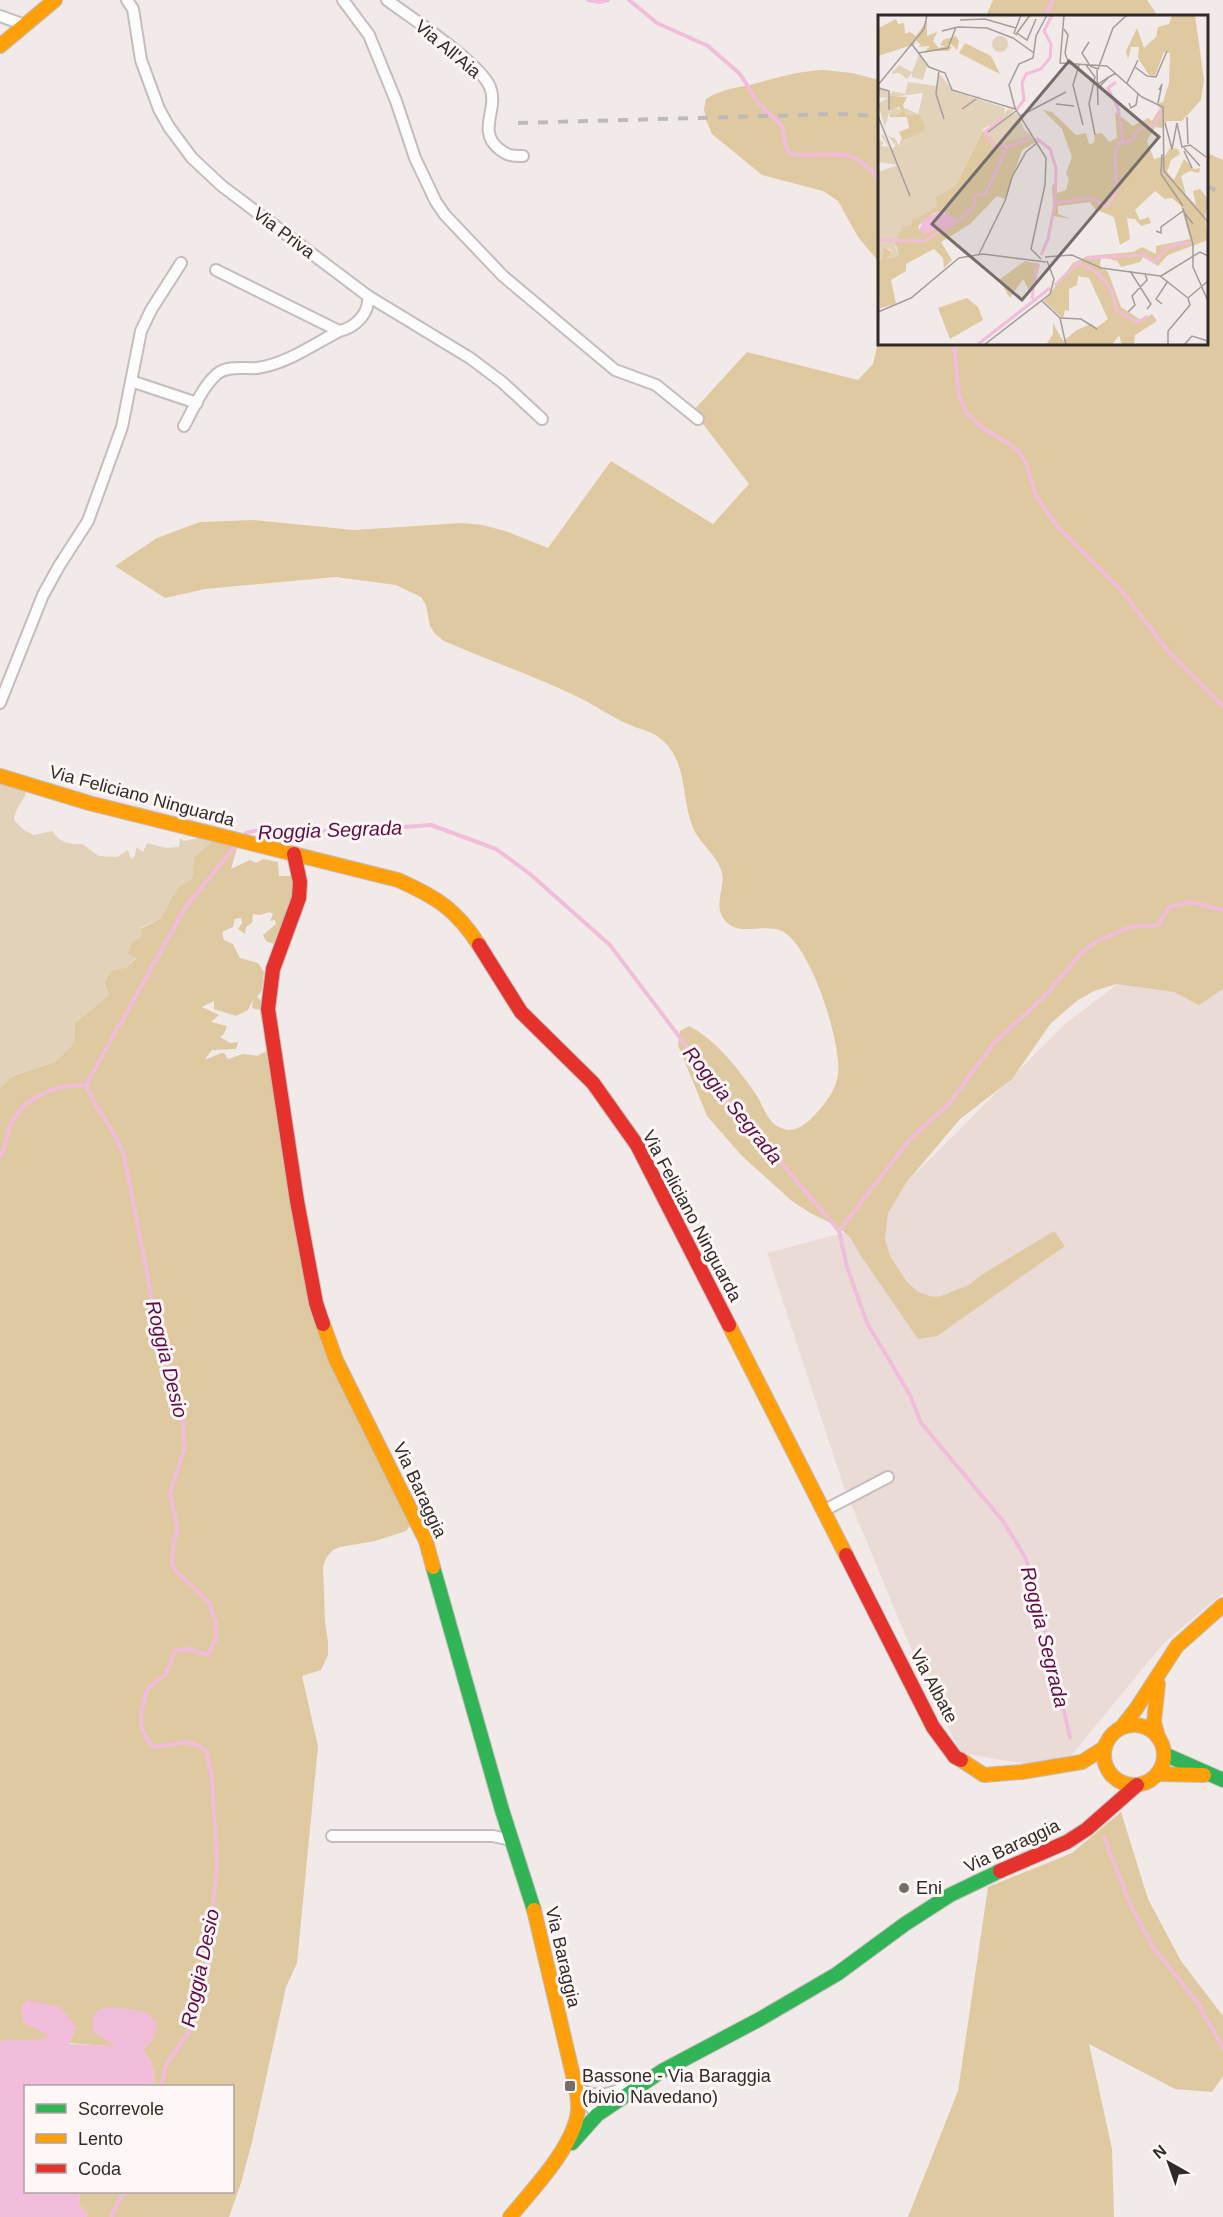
<svg xmlns="http://www.w3.org/2000/svg" width="1223" height="2217" font-family="Helvetica,sans-serif">
  <style>
    .built { fill: #ebdbd7 }
    .green { fill: #e2d2b9 }
    .forest { fill: #dfc9a0 }
    .water { fill: #f1bdda }
    .lines { fill: none; stroke-linecap: round; stroke-linejoin: round }
    .stream { stroke: #f1bdda; stroke-width: 4 }
    .street-casing { stroke: #c4bdbc; stroke-width: 14 }
    .fast-casing { stroke: #c4bdbc; stroke-width: 16 }
    .slow-casing { stroke: #c4bdbc; stroke-width: 16 }
    .jam-casing { stroke: #c4bdbc; stroke-width: 16 }
    .street { stroke: #fdfcfc; stroke-width: 10 }
    .fast { stroke: #30b455; stroke-width: 14 }
    .slow { stroke: #ff9f0a; stroke-width: 14 }
    .jam { stroke: #e5322d; stroke-width: 14 }
    .rail { stroke: #bdbbba; stroke-width: 4; stroke-dasharray: 10 10; stroke-linecap: butt }
    .poi-dot { fill: #746d6b; stroke: #fef7f5; stroke-width: 2 }
    .labels { text-anchor: middle; dominant-baseline: central; stroke-width: 6; stroke-linejoin: round; paint-order: stroke }
    .street-label { font-size: 18px; fill: #302a28; stroke: #fef7f5 }
    .poi-label { font-size: 18px; fill: #302a28; stroke: #fef7f5; text-anchor: start }
    .water-label { font-size: 20px; font-style: italic; fill: #5e0c46; stroke: #fef7f5 }
    .inset-river { fill: none; stroke: #f1bdda; stroke-width: 3 }
    .inset-road { fill: none; stroke: #a49d9b; stroke-width: 1.5 }
    .view { fill: #746d6b; fill-opacity: 0.15; stroke: #746d6b; stroke-width: 3 }
    .inset-edge { fill: none; stroke: #302a28; stroke-width: 3 }
  </style>
  <rect width="100%" height="100%" fill="#f2eae8"/>
  <!-- built -->
  <path class="built" d="M 1223,928 L 1223,1593 L 1163,1644 L 1069,1758 L 1026,1764 L 961,1753 L 924,1680 L 844,1487 L 767,1253 L 861,1228 L 1066,1023 L 1177,939 Z"/>
  <!-- green -->
  <path class="green" d="M 0,782 L 22,788 L 26,793 C 22,804 16,806 14,820 L 24,830 L 34,835 L 52,831 C 60,842 68,845 82,844 L 99,856 L 117,857 L 128,850 L 131,859 L 135,856 L 136,847 L 143,852 L 147,843 L 166,848 L 179,847 L 180,838 L 184,841 L 205,837 L 211,842 L 194,857 L 192,879 L 178,887 L 160,919 L 140,928 L 144,935 L 127,954 L 137,957 L 125,968 L 109,995 L 75,1023 L 74,1043 L 55,1062 L 13,1076 L 0,1088 Z"/>
  <!-- forest -->
  <g class="forest">
    <path d="M 993,0 L 1147,0 L 1158,16 L 986,16 Z"/>
    <path d="M 823,70 L 852,73 L 879,80 L 879,262 L 858,237 L 838,201 L 823,191 L 762,175 L 712,134 L 706,120 L 704,109 L 706,99 C 725,87 741,88 761,82 C 783,76 801,71 823,70 Z"/>
    <path d="M 1207,153 L 1223,160 L 1223,989 L 1199,1005 L 1174,992 L 1117,984 L 1094,991 L 1078,1000 L 1051,1023 L 1012,1079 L 960,1119 L 906,1183 L 888,1213 L 885,1239 L 890,1256 L 907,1282 L 918,1292 L 933,1297 L 941,1296 L 969,1285 L 983,1274 L 1054,1231 L 1065,1246 L 937,1336 L 918,1339 L 861,1256 L 850,1237 L 837,1226 L 812,1214 L 792,1201 L 742,1156 L 707,1116 L 678,1045 L 680,1031 L 689,1026 C 716,1040 738,1068 755,1093 C 764,1105 766,1122 781,1128 C 797,1135 809,1121 819,1110 C 828,1100 836,1088 838,1075 C 842,1044 811,945 782,931 C 763,922 737,939 723,918 C 714,905 725,887 722,873 C 718,856 700,844 693,828 C 681,799 688,762 662,740 C 652,731 642,730 630,725 C 613,718 598,707 582,699 C 537,677 490,661 444,641 L 435,634 L 430,626 L 426,605 L 421,597 L 396,585 L 336,577 L 205,589 L 165,598 L 115,566 L 157,538 L 200,522 L 253,520 L 354,530 L 462,523 L 483,525 L 508,532 L 548,548 L 611,461 L 713,524 L 749,484 L 693,411 L 747,352 L 858,380 L 873,364 L 879,339 L 880,344 L 1206,344 Z"/>
    <path d="M 225,840 L 237,848 L 231,869 L 250,860 L 256,863 L 263,859 L 278,862 L 279,876 L 291,876 L 295,891 L 274,944 L 266,941 L 263,935 L 276,924 L 275,920 L 270,921 L 273,914 L 270,912 L 260,915 L 253,914 L 252,923 L 246,927 L 245,934 L 238,929 L 242,923 L 241,918 L 235,919 L 233,927 L 222,932 L 224,940 L 233,944 L 240,958 L 258,963 L 264,972 L 262,990 L 257,997 L 262,1002 L 260,1010 L 252,1008 L 253,1000 L 248,1010 L 236,1016 L 214,1009 L 214,1001 L 202,1007 L 219,1015 L 211,1022 L 227,1026 L 224,1034 L 220,1037 L 230,1043 L 238,1042 L 236,1049 L 212,1050 L 205,1059 C 211,1059 217,1053 224,1053 L 228,1059 L 243,1054 L 257,1056 L 265,1052 L 285,1071 L 313,1260 L 332,1338 L 418,1515 L 406,1531 L 375,1541 L 340,1547 L 333,1550 L 326,1558 L 323,1567 L 325,1621 L 328,1642 L 328,1655 L 321,1670 L 302,1676 L 318,1746 L 297,1963 L 286,1987 L 252,2142 L 241,2183 L 229,2217 L 86,2217 L 88,2214 L 79,2205 L 80,2193 L 82,2192 L 232,2192 L 232,2086 L 151,2086 L 155,2083 L 153,2066 L 143,2049 L 153,2039 L 118,2047 L 69,2043 L 76,2027 L 39,2040 L 3,2040 L 0,2043 L 0,1088 L 13,1076 L 55,1062 L 74,1043 L 75,1023 L 109,995 L 105,982 L 111,971 L 125,968 L 137,958 L 127,954 L 132,943 L 143,935 L 140,929 L 160,919 L 178,887 L 192,879 L 194,857 L 211,842 Z"/>
    <path d="M 1121,1812 L 1148,1899 L 1181,1961 L 1223,2016 L 1223,2076 L 1212,2092 L 1175,2089 L 1089,2044 L 1112,2149 L 1114,2217 L 908,2217 L 958,2091 L 988,1887 L 1072,1853 Z"/>
  </g>
  <!-- water -->
  <path class="water" d="M 27,2000 L 60,2007 L 76,2027 L 69,2044 L 116,2046 L 94,2033 C 88,2006 107,2005 128,2009 C 133,2010 142,2010 147,2013 C 150,2015 154,2021 157,2024 L 153,2039 L 143,2049 L 153,2066 L 155,2084 L 151,2086 L 26,2086 L 26,2192 L 82,2192 L 80,2193 L 79,2205 L 88,2214 L 86,2217 L 0,2217 L 0,2043 L 3,2040 L 38,2040 L 49,2036 L 23,2022 L 21,2007 Z"/>
  <g class="lines">
    <!-- stream -->
    <g class="stream">
      <path d="M 588,0 L 600,2 L 608,0"/>
      <path d="M 629,0 L 657,23 L 708,46 L 740,74 L 759,104 L 782,126 L 786,148 L 790,154 C 831,159 849,141 880,181"/>
      <path d="M 1046,16 L 1052,0"/>
      <path d="M 954,344 L 959,396 L 968,415 L 984,429 L 1010,444 L 1020,453 L 1026,463 L 1036,496 L 1057,526 L 1122,591 L 1168,651 L 1223,706"/>
      <path d="M 242,838 L 246,833 L 266,828 L 336,832 L 431,825 L 496,849 L 530,874 L 610,945 L 752,1133 L 784,1166 L 839,1231 L 847,1267 L 867,1323 L 910,1395 L 921,1423 L 1003,1521 L 1025,1557 L 1033,1578 L 1070,1737"/>
      <path d="M 86,1085 L 185,908 L 237,844"/>
      <path d="M 86,1085 C 96,1111 114,1128 124,1155 L 153,1305 L 183,1417 L 184,1450 L 170,1493 L 178,1532 L 174,1540 L 172,1563 L 176,1571 L 209,1602 L 216,1624 L 216,1640 L 208,1655 L 188,1649 L 175,1651 L 166,1674 L 147,1689 L 141,1713 L 142,1729 L 149,1743 L 155,1747 L 187,1742 L 200,1746 L 206,1751 L 212,1776 L 217,1865 L 210,1937 L 198,1982 L 188,2033 L 166,2065 L 161,2086"/>
      <path d="M 0,1156 C 6,1148 6,1138 9,1129 C 20,1099 55,1084 86,1085"/>
      <path d="M 839,1231 L 911,1138 L 948,1105 L 994,1043 L 1044,997 L 1083,951 L 1094,943 L 1130,927 L 1158,925 L 1169,907 L 1190,902 L 1223,910"/>
      <path d="M 1104,1837 L 1130,1904 L 1153,1947 L 1197,2002 L 1223,2048"/>
      <path d="M 111,2217 L 124,2192"/>
    </g>
    <!-- street casing -->
    <g class="street-casing">
      <g id="street">
        <path d="M 127,0 L 133,9 L 141,60 L 159,109 L 169,127 L 192,158 L 222,186 L 368,296 L 470,358 L 502,382 L 542,419"/>
        <path d="M 343,0 L 369,35 L 396,101 L 415,158 L 436,202 L 445,215 L 503,276 L 615,370 L 656,385 L 698,419"/>
        <path d="M 387,0 C 410,17 480,63 490,87 C 499,109 477,130 498,148 C 507,156 512,156 523,156"/>
        <path d="M 0,16 L 25,25"/>
        <path d="M 216,270 L 339,331 C 355,328 370,313 368,296"/>
        <path d="M 131,381 L 197,403"/>
        <path d="M 184,426 C 193,410 202,387 217,374 C 228,365 244,369 257,368 C 286,364 313,345 339,331"/>
        <path d="M 0,703 L 43,595 L 59,566 L 88,521 L 122,427 L 141,331 L 151,310 L 181,263"/>
        <path d="M 823,1511 L 888,1477"/>
        <path d="M 332,1836 L 493,1836 L 511,1840"/>
        <path d="M 576,2088 C 601,2100 610,2094 634,2083"/>
        <path d="M 578,2091 L 597,2115"/>
      </g>
    </g>
    <!-- fast casing -->
    <g class="fast-casing">
      <g id="fast">
        <path d="M 433,1567 L 502,1810 L 534,1910"/>
        <path d="M 1164,1754 L 1223,1780"/>
        <path d="M 572,2143 L 597,2115 L 662,2071 L 760,2019 L 837,1974 L 905,1924 L 950,1895 L 1000,1871"/>
      </g>
    </g>
    <!-- slow casing -->
    <g class="slow-casing">
      <g id="slow">
        <path d="M 0,46 L 55,0"/>
        <path d="M 0,776 L 89,803 L 398,880 C 436,897 456,909 479,945"/>
        <path d="M 323,1324 L 336,1360 L 426,1541 L 433,1567"/>
        <path d="M 729,1325 L 846,1555"/>
        <path d="M 1158,1684 L 1154,1722 L 1158,1737"/>
        <circle cx="1134" cy="1755" r="30"/>
        <path d="M 1122,1727 L 1136,1709 L 1177,1646 L 1223,1605"/>
        <path d="M 961,1760 L 984,1775 L 1022,1772 L 1082,1762 L 1104,1748"/>
        <path d="M 1157,1774 L 1204,1775"/>
        <path d="M 510,2217 C 532,2190 574,2147 578,2111 C 579,2104 577,2096 576,2088 L 534,1910"/>
      </g>
    </g>
    <!-- jam casing -->
    <g class="jam-casing">
      <g id="jam">
        <path d="M 294,854 L 300,882 L 299,898 L 273,969 L 268,1009 L 297,1201 L 316,1303 L 323,1324"/>
        <path d="M 479,945 L 521,1012 L 593,1083 L 637,1145 L 729,1325"/>
        <path d="M 846,1555 L 933,1727 L 955,1757 L 961,1760"/>
        <path d="M 1000,1871 L 1067,1842 L 1087,1829 L 1137,1785"/>
      </g>
    </g>
    <!-- street -->
    <use href="#street" class="street"/>
    <!-- fast -->
    <use href="#fast" class="fast"/>
    <!-- slow -->
    <use href="#slow" class="slow"/>
    <!-- jam -->
    <use href="#jam" class="jam"/>
    <!-- rail -->
    <g class="rail">
      <path d="M 518,123 L 838,114 L 880,116"/>
      <path d="M 1206,186 L 1223,193"/>
    </g>
  </g>
  <!-- markers -->
  <g class="poi-dot">
    <circle cx="904" cy="1888" r="6"/>
    <rect x="564" y="2080" width="12" height="12" rx="3"/>
  </g>
  <g class="labels">
    <!-- street labels -->
    <g class="street-label">
      <text transform="translate(448 49) rotate(40)">Via All'Aia</text>
      <text transform="translate(284 233) rotate(37)">Via Priva</text>
      <text transform="translate(142 796) rotate(15)">Via Feliciano Ninguarda</text>
      <text transform="translate(692 1216) rotate(62)">Via Feliciano Ninguarda</text>
      <text transform="translate(420 1490) rotate(65)">Via Baraggia</text>
      <text transform="translate(934 1686) rotate(62)">Via Albate</text>
      <text transform="translate(1012 1846) rotate(-25)">Via Baraggia</text>
      <text transform="translate(563 1957) rotate(77)">Via Baraggia</text>
    </g>
    <!-- poi labels -->
    <g class="poi-label">
      <text x="916" y="1888">Eni</text>
      <text x="582" y="2076">Bassone - Via Baraggia<tspan x="582" dy="21">(bivio Navedano)</tspan></text>
    </g>
    <!-- water labels -->
    <g class="water-label">
      <text transform="translate(330 830) rotate(-2)">Roggia Segrada</text>
      <text transform="translate(733 1105) rotate(51)">Roggia Segrada</text>
      <text transform="translate(167 1359) rotate(76)">Roggia Desio</text>
      <text transform="translate(1045 1637) rotate(76)">Roggia Segrada</text>
      <text transform="translate(200 1968) rotate(-78)">Roggia Desio</text>
    </g>
  </g>
  <!-- overview -->
  <g transform="translate(878 15)">
    <rect width="330" height="330" fill="#f2eae8"/>
    <path d="M114 29a8 8 0 1 1 16 0a8 8 0 1 1-16 0ZM 41,40 L 49,51 L 45,65 L 34,62 L 34,58 L 29,64 L 21,58 L 13,59 L 21,50 L 34,57 ZM 61,58 L 75,76 L 127,93 L 126,99 L 130,94 L 136,95 L 133,98 L 140,99 L 146,115 L 155,121 L 118,130 L 109,118 L 117,109 L 106,113 L 77,171 L 59,182 L 59,191 L 38,205 L 35,202 L 34,211 L 25,211 L 17,232 L 21,240 L 7,244 L 14,236 L 7,232 L 6,243 L 0,246 L 0,157 L 20,150 L 0,147 L 0,124 L 6,128 L 2,131 L 11,132 L 3,121 L 5,119 L 13,134 L 18,131 L 10,121 L 17,123 L 21,131 L 23,124 L 26,126 L 45,116 L 47,110 L 41,99 L 29,102 L 27,93 L 40,99 L 45,78 L 15,82 L 11,81 L 10,75 L 13,79 L 15,76 L 27,79 L 30,67 L 58,71 ZM 1,74 L 9,75 L 13,92 L 25,95 L 16,102 L 11,98 L 7,112 L 0,89 L 10,83 L 0,82 Z" fill="#e2d2b9"/>
    <path d="M 294,0 L 317,0 L 326,65 L 323,85 L 304,106 L 289,106 L 284,113 L 277,112 L 269,126 L 276,144 L 287,141 L 292,133 L 300,134 L 302,139 L 293,145 L 289,157 L 296,165 L 306,144 L 316,154 L 322,153 L 321,158 L 312,156 L 303,161 L 308,180 L 318,190 L 315,176 L 322,174 L 330,184 L 327,203 L 330,225 L 290,240 L 280,251 L 265,242 L 262,247 L 243,252 L 239,246 L 223,242 L 222,251 L 230,257 L 243,292 L 264,306 L 274,299 L 279,306 L 257,320 L 256,330 L 244,330 L 241,320 L 234,330 L 168,330 L 175,319 L 175,308 L 185,326 L 199,315 L 213,309 L 218,313 L 230,304 L 211,263 L 200,261 L 199,270 L 191,274 L 191,296 L 187,295 L 185,304 L 166,286 L 195,248 L 210,241 L 255,237 L 264,232 L 278,239 L 278,231 L 312,224 L 303,191 L 294,183 L 287,184 L 277,176 L 257,195 L 262,205 L 271,202 L 273,208 L 263,211 L 257,204 L 249,203 L 252,224 L 242,230 L 236,202 L 217,194 L 212,187 L 180,191 L 180,199 L 193,204 L 176,201 L 174,172 L 178,164 L 179,178 L 188,175 L 191,164 L 188,158 L 194,142 L 184,114 L 165,95 L 174,97 L 198,120 L 208,118 L 211,129 L 216,128 L 217,119 L 224,118 L 231,127 L 239,123 L 237,97 L 255,111 L 270,103 L 274,106 L 282,93 L 278,89 L 285,87 L 291,68 L 292,38 L 286,37 L 277,61 L 271,60 L 260,43 L 261,32 L 253,32 L 250,44 L 248,36 L 259,13 L 266,33 L 278,22 L 280,12 L 291,9 ZM 18,4 L 20,9 L 26,8 L 27,19 L 32,17 L 38,21 L 49,5 L 49,21 L 59,17 L 55,26 L 61,33 L 67,31 L 62,30 L 65,25 L 78,21 L 81,26 L 79,35 L 72,28 L 69,30 L 74,32 L 71,36 L 47,36 L 52,31 L 40,32 L 43,30 L 37,25 L 37,29 L 0,41 L 1,13 ZM 87,28 L 113,41 L 122,59 L 81,38 ZM 11,81 L 29,82 L 25,90 L 29,101 L 41,99 L 47,110 L 46,116 L 25,126 L 21,117 L 31,113 L 29,102 L 12,102 L 12,98 L 16,102 L 24,96 L 21,92 L 12,95 ZM 117,109 L 109,118 L 118,129 L 152,121 L 158,127 L 144,135 L 127,184 L 119,181 L 92,209 L 63,227 L 74,245 L 66,253 L 65,243 L 56,234 L 28,249 L 28,256 L 13,265 L 18,289 L 2,293 L 0,246 L 5,244 L 6,232 L 14,237 L 8,244 L 21,240 L 17,227 L 25,211 L 33,210 L 35,202 L 38,204 L 59,191 L 58,182 L 77,171 L 104,117 ZM 65,196 L 73,204 L 67,211 L 46,218 L 41,215 L 40,211 L 56,198 ZM 147,246 L 162,249 L 157,271 L 151,275 L 145,264 L 132,283 L 121,265 ZM 89,283 L 100,292 L 105,305 L 72,324 L 60,293 Z" fill="#dfc9a0" fill-rule="evenodd"/>
    <path d="M 70,195 L 71,201 L 78,203 L 74,209 L 46,219 L 41,215 L 46,204 L 61,197 L 68,199 Z" fill="#f1bdda"/>
    <path class="inset-river" d="M 139,94 L 146,85 L 144,68 L 148,59 L 163,54 L 172,43 L 173,29 L 166,16 L 174,0M 125,103 L 107,117 L 116,131 L 130,131 L 153,124M 158,123 L 172,134 L 178,153 L 177,188 L 170,224 L 163,240M 243,128 L 254,125 L 261,114 L 278,109 L 283,94M 177,188 L 212,183 L 228,191 L 232,189 L 238,174 L 237,137 L 245,124 L 240,93 L 230,73 L 238,67M 0,225 L 46,226 L 79,207 L 97,190 L 96,181 L 107,179 L 130,131M 208,243 L 266,240 L 276,247 L 290,233 L 302,228 L 313,229M 199,247 L 221,259 L 233,275 L 239,296 L 260,307 L 270,301M 177,270 L 202,246M 154,284 L 159,249M 99,330 L 172,273"/>
    <path class="inset-road" d="M 152,0 L 139,18 L 149,25 L 158,4M 186,0 L 182,48 L 229,51 L 264,82 L 285,92 L 286,156 L 330,207M 82,5 L 107,4 L 138,13M 186,14 L 190,20 L 187,38 L 191,49M 64,16 L 80,12 L 109,13 L 135,23 L 156,38M 139,20 L 136,18 L 143,0M 211,27 L 204,38 L 211,49M 33,28 L 51,52 L 67,58 L 74,75 L 137,94M 40,38 L 70,33 L 78,12M 201,50 L 195,70 L 205,110M 208,50 L 217,62 L 211,89 L 217,120M 212,51 L 220,54 L 235,13 L 249,0M 257,52 L 269,61 L 278,62 L 289,36M 61,55 L 58,79 L 66,104M 219,55 L 220,90M 231,62 L 221,72 L 220,69 L 231,62 L 238,58M 249,68 L 260,45M 0,70 L 46,14 L 49,0M 1,73 L 11,76 L 11,95M 251,88 L 253,93 L 258,90 L 260,78M 280,88 L 284,69 L 281,75M 178,89 L 196,91M 84,94 L 101,82M 0,101 L 32,181M 142,101 L 188,77M 309,102 L 310,129M 287,108 L 294,134 L 299,108 L 304,132 L 312,130 L 328,142M 110,117 L 138,96M 330,124 L 330,149M 306,133 L 322,151M 306,136 L 314,153M 284,139 L 283,159 L 305,191M 305,193 L 315,229 L 315,252 L 330,286M 278,216 L 283,218 L 283,212 L 305,196 L 315,209M 101,239 L 127,186 L 134,162 L 148,137 L 160,127M 167,242 L 194,240 L 223,253 L 282,261 L 310,283M 163,244 L 153,234 L 167,170 L 168,143 L 137,93 L 131,70 L 141,49 L 155,43 L 158,21 L 169,0M 252,256 L 273,289 L 269,294M 283,261 L 322,237 L 330,241M 310,283 L 330,266M 164,286 L 182,303 L 188,330M 284,289 L 278,284 L 290,266M 0,297 L 33,283 L 81,243 L 105,239 L 168,247M 250,297 L 257,290 L 254,281 L 269,265 L 267,258M 182,303 L 203,304 L 219,314M 106,330 L 172,279 L 176,264 L 169,246M 290,330 L 290,316 L 312,290 L 310,283M 306,330 L 314,321 L 330,326"/>
    <path class="view" d="M 191,46 L 281,122 L 144,285 L 54,209 Z"/>
    <rect width="330" height="330" class="inset-edge"/>
  </g>
  <!-- legend -->
  <rect x="24" y="2085" width="210" height="108" fill="#fef7f5" stroke="#aca5a3" stroke-width="1.5"/>
  <rect x="36" y="2104" width="30" height="9" fill="#30b455" stroke="#aca5a3" stroke-width="1.5"/>
  <text x="78" y="2115" font-size="18" fill="#302a28">Scorrevole</text>
  <rect x="36" y="2134" width="30" height="9" fill="#ff9f0a" stroke="#aca5a3" stroke-width="1.5"/>
  <text x="78" y="2145" font-size="18" fill="#302a28">Lento</text>
  <rect x="36" y="2164" width="30" height="9" fill="#e5322d" stroke="#aca5a3" stroke-width="1.5"/>
  <text x="78" y="2175" font-size="18" fill="#302a28">Coda</text>
  <!-- north arrow -->
  <g transform="translate(1169 2163) rotate(320)" stroke="#fef7f5" stroke-width="4.5" paint-order="stroke">
  <path d="M0-4.5L10 22L0 15L-10 22Z" fill="#302a28"/>
  <text y="-9" font-size="16" font-weight="bold" text-anchor="middle" fill="#302a28">N</text>
  </g>
</svg>
